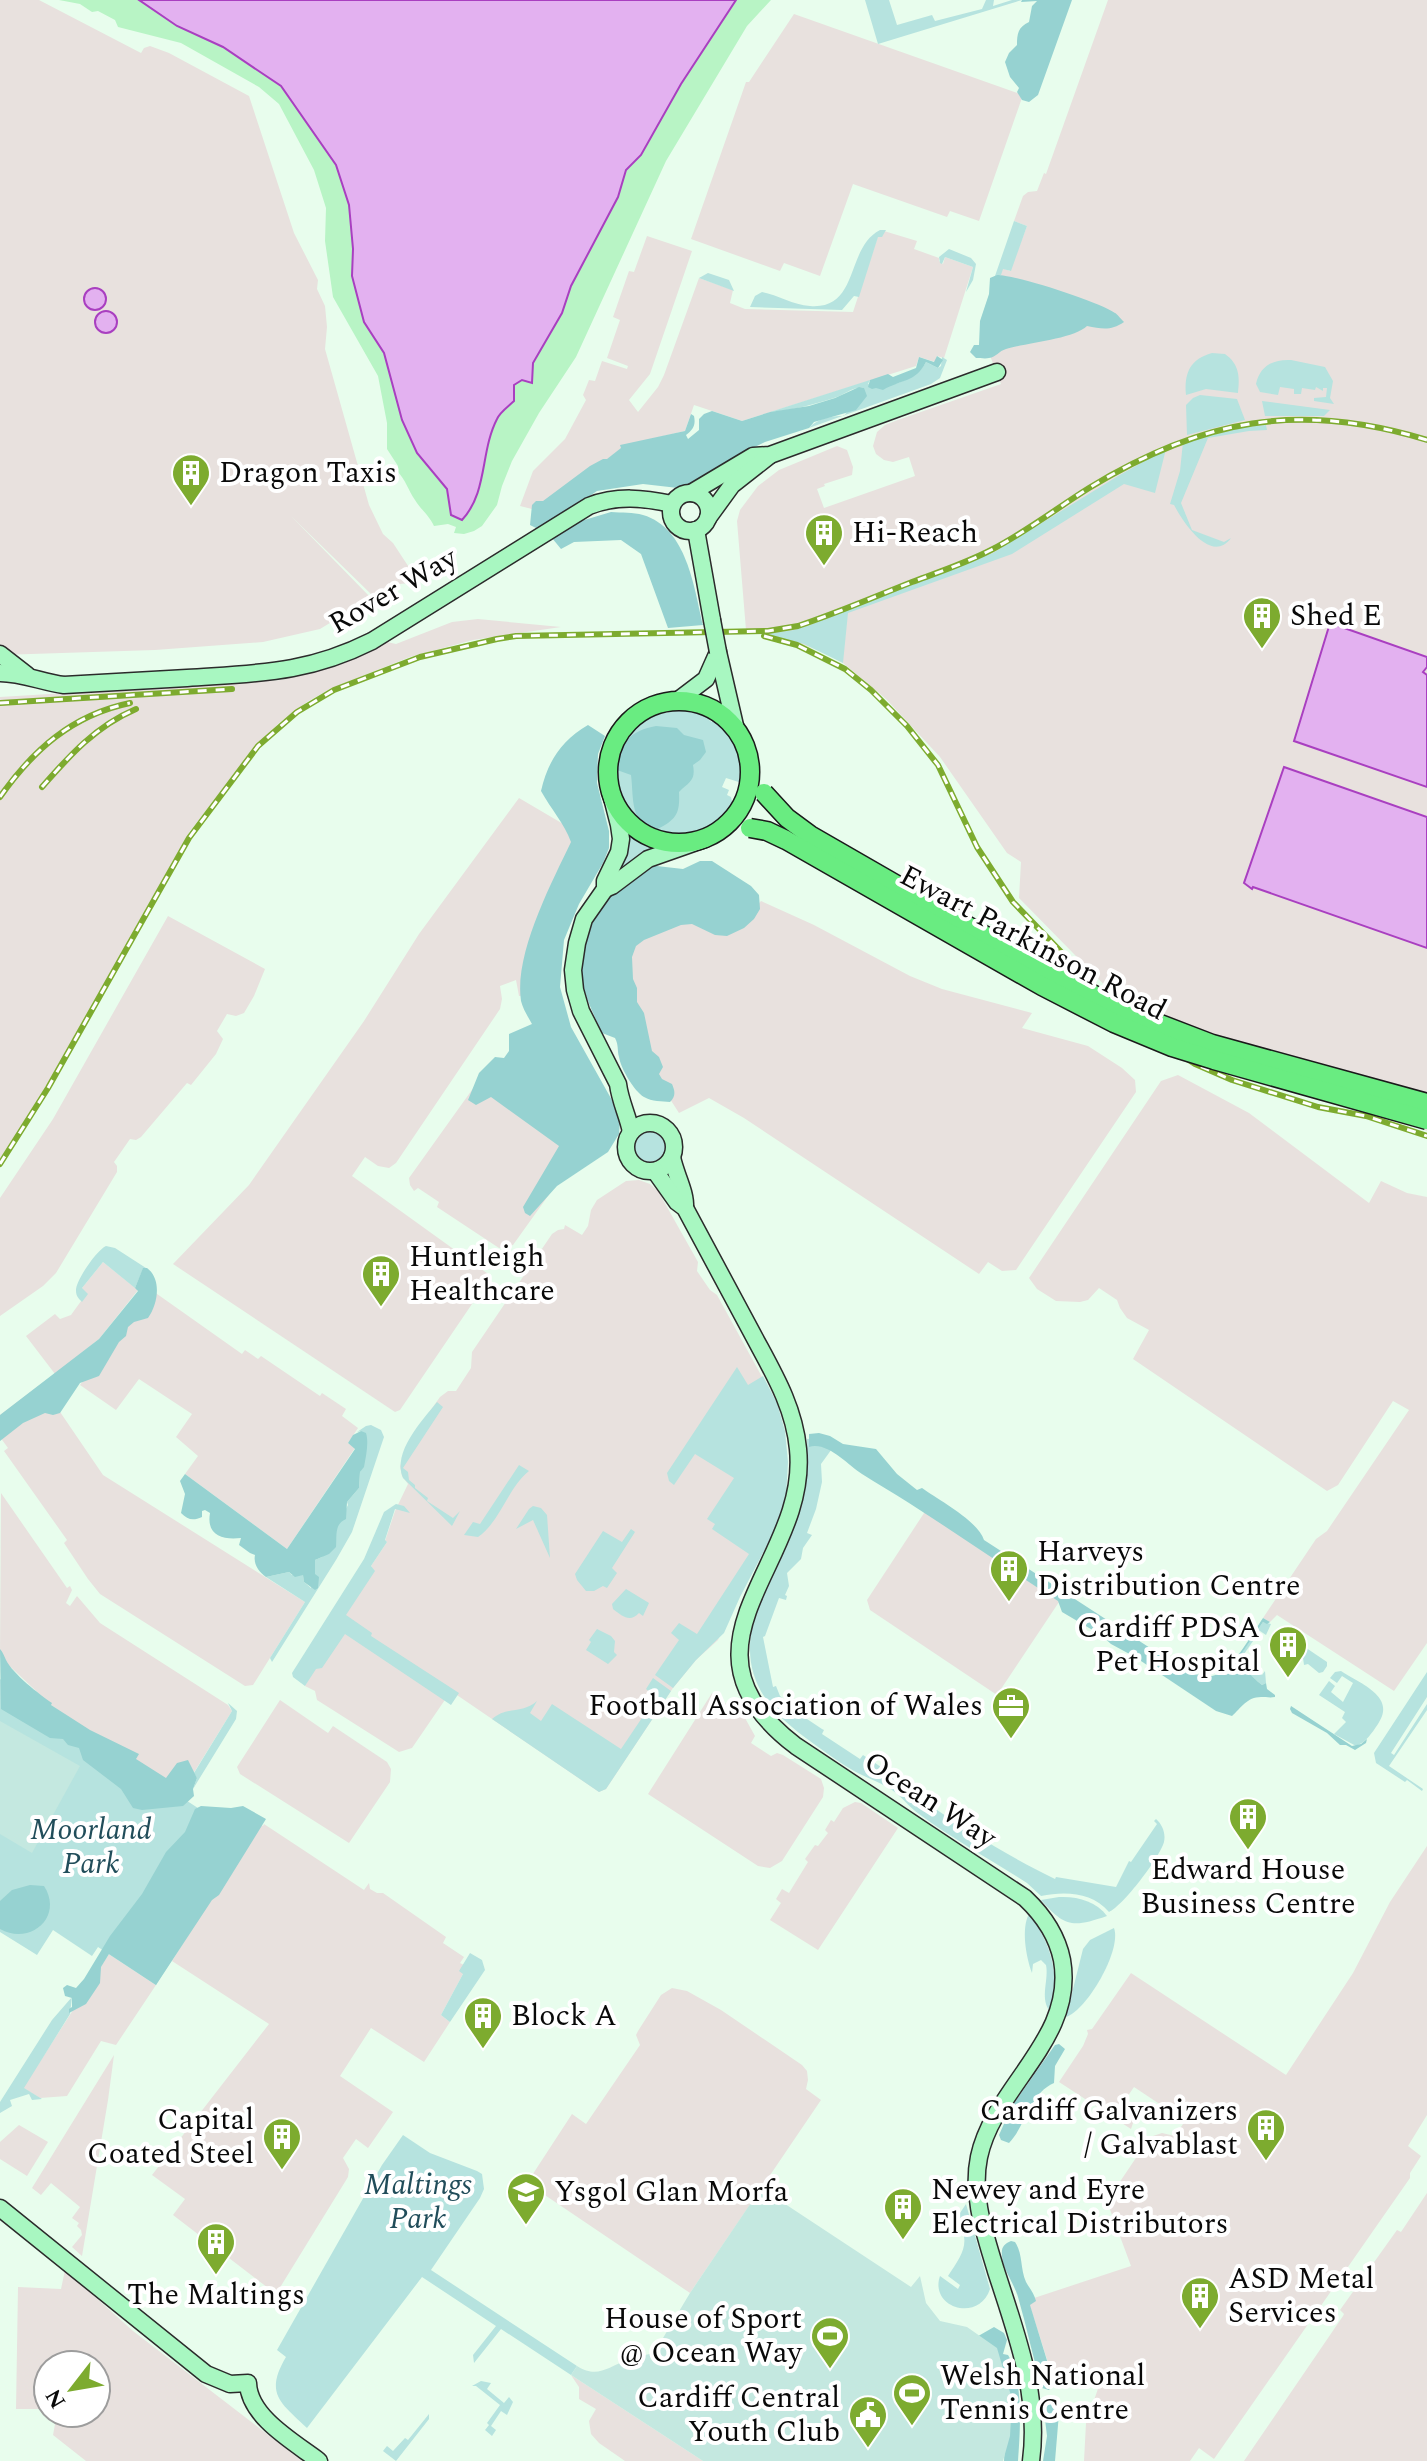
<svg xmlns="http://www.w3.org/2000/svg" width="1427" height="2461" font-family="Spectral,serif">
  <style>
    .industrial { fill: #e8e1de }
    .green { fill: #b6e3df }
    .forest { fill: #96d2d1 }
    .sand { fill: #b8f4c5 }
    .pitch { fill: #c4e8e0 }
    .water { fill: #e3b1f0; stroke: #a93fc0; stroke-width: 2 }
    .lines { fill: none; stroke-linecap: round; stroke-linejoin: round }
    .secondary-casing { stroke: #2b2b2b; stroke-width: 19 }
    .primary-casing { stroke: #1a1a1a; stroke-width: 21 }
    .secondary { stroke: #a8f7c1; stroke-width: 16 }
    .primary { stroke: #69ec81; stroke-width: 18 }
    .rail-casing { stroke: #7dab2f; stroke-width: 6 }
    .rail { stroke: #fff; stroke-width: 3; stroke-dasharray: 9; stroke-linecap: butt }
    .secondary-bridge-casing { stroke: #2b2b2b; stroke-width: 19; stroke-linecap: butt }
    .primary-bridge-casing { stroke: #1a1a1a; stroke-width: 21; stroke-linecap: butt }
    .secondary-bridge { stroke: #a8f7c1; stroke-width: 16 }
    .primary-bridge { stroke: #69ec81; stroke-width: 18 }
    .labels { text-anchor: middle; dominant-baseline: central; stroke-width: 8; stroke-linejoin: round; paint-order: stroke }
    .poi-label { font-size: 30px; fill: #090909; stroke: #fff; text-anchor: start }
    .street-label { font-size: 30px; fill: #090909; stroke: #fff }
    .park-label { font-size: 30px; font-style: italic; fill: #214d5a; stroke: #fff }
  </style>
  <rect width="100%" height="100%" fill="#e8fded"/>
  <!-- industrial -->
  <g class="industrial">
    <path d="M 0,0 L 39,0 L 141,53 L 144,48 L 150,46 L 169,53 L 249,96 L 294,233 L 318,280 L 317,289 L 325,306 L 327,327 L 325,349 L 369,505 L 383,534 L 393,543 L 416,578 L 409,583 L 391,585 L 372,595 L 291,516 L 371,598 L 320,629 L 263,642 L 155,650 L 0,655 Z"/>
    <path d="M 1108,0 L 1427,0 L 1427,1131 L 1127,1008 L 1019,898 L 1021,862 L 1007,853 L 940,757 L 886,699 L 843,663 L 823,652 L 788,639 L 746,630 L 737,521 L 740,510 L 758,486 L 779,470 L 837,446 L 847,450 L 853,467 L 852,475 L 824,484 L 825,486 L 817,489 L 824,508 L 915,476 L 909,457 L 893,462 L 884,460 L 876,454 L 873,446 L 877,432 L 885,425 L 895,421 L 1001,384 L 987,348 L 1002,268 L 1010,271 L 1027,226 L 1014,221 L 1023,196 L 1028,192 L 1037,191 L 1044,173 L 1046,174 Z"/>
    <path d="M 794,14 L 1023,95 L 979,221 L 950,211 L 947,217 L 853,184 L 820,276 L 784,263 L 780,271 L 691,239 L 746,82 L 749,82 Z"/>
    <path d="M 884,231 L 917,241 L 914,249 L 939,258 L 939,261 L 943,264 L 945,257 L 973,267 L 944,358 L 937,356 L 935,362 L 919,357 L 916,366 L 742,421 L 694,405 L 685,431 L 621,446 L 622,448 L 540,511 L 520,506 L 533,471 L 565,439 L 586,400 L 583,395 L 589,380 L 595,381 L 602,361 L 627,369 L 628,366 L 607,358 L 620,320 L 613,317 L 629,271 L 634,272 L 647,236 L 692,251 L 650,374 L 629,400 L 638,412 L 658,387 L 664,375 L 699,278 L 733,290 L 730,303 L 745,309 L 853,312 L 878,236 Z"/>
    <path d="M 478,619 L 561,627 L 473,640 L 410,657 L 330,689 L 307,702 L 278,724 L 255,748 L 190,831 L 47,1085 L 0,1160 L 0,697 L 281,680 L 334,667 L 368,653 L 387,642 L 396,644 L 452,622 Z"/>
    <path d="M 519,798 L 570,828 L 574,843 L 530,995 L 519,996 L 516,980 L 500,986 L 502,999 L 500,1009 L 396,1163 L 389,1168 L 378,1166 L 365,1157 L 352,1176 L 491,1276 L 400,1410 L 395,1412 L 173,1264 L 249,1185 L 364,1021 L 419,934 Z"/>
    <path d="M 761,901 L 814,925 L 910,976 L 942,989 L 1032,1013 L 1022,1028 L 1088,1046 L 1122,1068 L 1135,1080 L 1136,1092 L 1016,1270 L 1002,1271 L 988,1262 L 979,1274 L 744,1118 L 709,1098 L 679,1113 L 650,1068 L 628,1014 L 630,938 L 686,915 L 752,911 Z"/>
    <path d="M 168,916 L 265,969 L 254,996 L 244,1013 L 236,1016 L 227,1014 L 217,1031 L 223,1039 L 216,1054 L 191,1085 L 187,1083 L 141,1137 L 136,1140 L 130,1139 L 114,1162 L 117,1166 L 117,1172 L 56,1273 L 43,1286 L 0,1316 L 0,1198 L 53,1119 Z"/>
    <path d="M 1178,1075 L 1249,1113 L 1369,1203 L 1381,1181 L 1407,1193 L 1427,1197 L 1427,1643 L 1394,1691 L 1277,1615 L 1270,1622 L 1263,1618 L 1316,1539 L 1327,1531 L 1409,1410 L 1393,1401 L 1338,1485 L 1327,1491 L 1133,1359 L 1149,1330 L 1127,1318 L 1120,1308 L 1117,1300 L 1099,1288 L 1088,1300 L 1080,1302 L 1056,1301 L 1037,1289 L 1029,1278 L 1161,1081 Z"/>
    <path d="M 479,1080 L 578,1154 L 513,1245 L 505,1247 L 499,1248 L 437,1207 L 439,1202 L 418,1188 L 414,1191 L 410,1185 L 409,1178 Z"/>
    <path d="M 639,1180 L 650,1184 L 658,1191 L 698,1262 L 697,1271 L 710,1290 L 717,1295 L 772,1395 L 786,1454 L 718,1640 L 696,1660 L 673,1688 L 606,1789 L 599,1792 L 451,1691 L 412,1748 L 399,1752 L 317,1700 L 315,1691 L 305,1686 L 345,1615 L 374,1571 L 371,1566 L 387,1542 L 385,1541 L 395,1511 L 408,1484 L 402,1476 L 400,1466 L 412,1436 L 440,1397 L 448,1391 L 456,1391 L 471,1368 L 472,1352 L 552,1234 L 558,1230 L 564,1229 L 565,1225 L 582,1235 L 588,1226 L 591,1210 L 597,1200 L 626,1181 Z"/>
    <path d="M 103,1262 L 138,1290 L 99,1339 L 55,1374 L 26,1336 L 55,1314 L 60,1319 L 71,1315 L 84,1297 L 82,1288 Z"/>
    <path d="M 150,1289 L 242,1354 L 245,1350 L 258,1359 L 261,1356 L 320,1396 L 322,1393 L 346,1409 L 342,1416 L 358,1428 L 348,1443 L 355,1448 L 287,1549 L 185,1474 L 198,1456 L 176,1437 L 192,1414 L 139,1379 L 116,1410 L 80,1385 Z"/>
    <path d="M 41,1384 L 103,1475 L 305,1602 L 253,1685 L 245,1686 L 100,1594 L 88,1579 L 64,1543 L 67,1540 L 4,1451 L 8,1448 L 0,1437 L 0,1415 Z"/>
    <path d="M 1,1493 L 67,1588 L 70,1586 L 72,1590 L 66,1603 L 70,1606 L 77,1596 L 100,1623 L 228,1705 L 232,1711 L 180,1795 L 51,1705 L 0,1657 Z"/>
    <path d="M 928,1507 L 1063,1596 L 997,1695 L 870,1610 L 867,1600 Z"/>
    <path d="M 712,1693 L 745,1718 L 755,1736 L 751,1743 L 771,1756 L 777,1753 L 783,1755 L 821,1779 L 824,1788 L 823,1797 L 782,1861 L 770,1868 L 758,1866 L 648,1794 Z"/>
    <path d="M 280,1700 L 328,1733 L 333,1726 L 387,1762 L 391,1769 L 390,1782 L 349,1843 L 240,1774 L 237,1767 Z"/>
    <path d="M 855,1802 L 861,1803 L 898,1828 L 818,1950 L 770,1920 L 781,1903 L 776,1899 L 782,1889 L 789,1893 L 808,1862 L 805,1859 L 815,1845 L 818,1846 L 828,1833 L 825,1830 L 831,1820 L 834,1822 L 843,1808 Z"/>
    <path d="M 258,1823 L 263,1826 L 264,1824 L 364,1890 L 369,1883 L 370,1889 L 377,1893 L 383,1893 L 446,1937 L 443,1943 L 464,1957 L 460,1963 L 464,1965 L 463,1974 L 441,2015 L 450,2022 L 424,2062 L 371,2028 L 340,2076 L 393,2112 L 368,2148 L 356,2139 L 343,2158 L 349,2169 L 348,2177 L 276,2294 L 173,2215 L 185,2199 L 152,2175 L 269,2024 L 172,1961 Z"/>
    <path d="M 1427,1846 L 1427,2115 L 1408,2146 L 1421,2156 L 1410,2173 L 1410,2178 L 1214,2459 L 1199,2448 L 1190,2461 L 1084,2461 L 1086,2423 L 1100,2383 L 1083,2370 L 1052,2375 L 1028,2300 L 1131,2266 L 1108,2204 L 1109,2198 L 1150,2137 L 1162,2133 L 1175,2136 L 1185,2121 L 1134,2087 L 1123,2103 L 1132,2113 L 1133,2123 L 1131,2129 L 1059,2082 L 1083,2046 L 1088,2034 L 1087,2030 L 1092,2029 L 1131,1973 L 1286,2075 L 1353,1973 L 1390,1902 Z"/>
    <path d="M 109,1954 L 156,1985 L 116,2045 L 101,2041 L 67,2096 L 40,2098 L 23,2088 Z"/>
    <path d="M 672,1988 L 687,1991 L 721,2010 L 802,2065 L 807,2071 L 808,2080 L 806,2089 L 821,2100 L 690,2293 L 527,2183 L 572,2114 L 586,2124 L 640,2045 L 636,2035 L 638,2031 L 661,1995 Z"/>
    <path d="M 114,2055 L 108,2100 L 82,2256 L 72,2247 L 82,2235 L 81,2230 L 77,2226 L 79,2223 L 72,2218 L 80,2207 L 51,2183 L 41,2195 L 32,2188 Z"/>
    <path d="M 19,2125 L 48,2142 L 27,2176 L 0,2159 L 0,2142 Z"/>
    <path d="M 1427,2193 L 1427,2461 L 1244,2461 L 1343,2316 L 1344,2314 L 1340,2310 L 1397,2230 L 1401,2232 Z"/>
    <path d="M 65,2270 L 133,2331 L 302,2461 L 86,2461 L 53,2435 L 57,2413 L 96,2413 L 96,2365 L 48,2365 L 48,2409 L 16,2409 L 18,2287 L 61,2289 Z"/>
    <path d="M 571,2375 L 703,2461 L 625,2461 L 599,2443 L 591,2434 L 589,2421 L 596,2409 L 579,2399 L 579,2387 Z"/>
  </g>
  <!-- green -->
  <g class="green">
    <path d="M 865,0 L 889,0 L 897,25 L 932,15 L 935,21 L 982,9 L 986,0 L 994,0 L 993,6 L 1012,0 L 1022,0 L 878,44 Z"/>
    <path d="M 1014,221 L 1027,226 L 1011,271 L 1003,269 L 1001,275 L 995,276 Z"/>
    <path d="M 880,230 L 886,230 L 882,237 L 878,237 L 859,297 L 854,296 L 842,310 L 750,307 L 755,296 L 762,292 C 778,295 793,305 810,306 C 860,310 845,248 880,230 Z"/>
    <path d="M 949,249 L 971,258 L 976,264 L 973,280 L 966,292 L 973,267 L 945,257 L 942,264 L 940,263 L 939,257 Z"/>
    <path d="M 708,273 L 729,280 L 734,291 L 699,278 Z"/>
    <path d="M 1212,353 L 1225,354 C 1239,364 1240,376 1238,393 L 1206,389 L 1186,395 C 1184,373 1190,359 1212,353 Z"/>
    <path d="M 942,357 L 947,360 L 940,378 L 931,384 L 809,428 C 818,418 831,416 844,416 L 864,388 C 852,386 845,395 834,398 C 816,404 789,411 770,412 L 870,380 L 868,384 C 886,392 918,378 926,362 L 938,368 L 941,366 Z"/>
    <path d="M 1291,360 L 1325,367 L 1333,381 L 1330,398 L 1334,404 L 1314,401 L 1314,398 L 1326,397 L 1327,388 L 1323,388 L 1323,391 L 1316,387 L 1315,390 L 1302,388 L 1301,394 L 1294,394 L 1294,389 L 1280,387 L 1278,395 L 1260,392 L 1256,384 C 1260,366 1273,359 1291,360 Z"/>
    <path d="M 1200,395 L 1237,399 L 1245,420 L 1187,435 L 1186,405 L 1193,398 Z"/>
    <path d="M 1262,401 L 1330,410 L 1324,416 L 1265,416 Z"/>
    <path d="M 1266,425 L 1267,430 L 1249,431 L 1208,438 L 1181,503 L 1192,530 L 1224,542 L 1231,538 C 1211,565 1183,522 1174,505 L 1170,504 L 1180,471 L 1183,442 L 1245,427 Z"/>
    <path d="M 1166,449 L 1155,493 L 1124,484 L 1012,554 L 848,613 L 843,663 L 804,644 L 765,634 L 794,630 L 810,625 L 993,553 L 1118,476 Z"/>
    <path d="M 683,710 L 710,717 L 709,720 L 712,722 L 713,719 C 735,736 743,756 742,783 L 726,778 L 722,787 L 729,790 L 727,795 L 731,797 L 733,806 L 729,814 L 716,826 L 713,823 L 711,825 L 712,828 C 616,875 572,717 683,710 Z"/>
    <path d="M 633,836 L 640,841 L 657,849 L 616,876 L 628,838 Z"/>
    <circle cx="650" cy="1147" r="15"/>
    <path d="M 106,1246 L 115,1248 L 146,1268 L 143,1269 L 135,1288 L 103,1262 L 82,1288 L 88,1294 L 82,1302 C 79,1299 76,1296 76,1291 C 75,1281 97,1250 106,1246 Z"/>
    <path d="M 737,1367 L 748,1385 L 763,1376 L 777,1403 L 785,1431 L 788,1462 L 786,1497 L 776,1528 L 740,1597 L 724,1633 L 696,1660 L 673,1688 L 655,1675 L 679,1640 L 671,1633 L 679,1623 L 697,1634 L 749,1554 L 712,1529 L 715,1524 L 707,1519 L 734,1478 L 695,1454 L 674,1485 L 669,1481 L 667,1473 Z"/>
    <path d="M 437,1402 L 443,1407 L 403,1468 L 408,1472 L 409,1480 L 415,1485 L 415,1488 L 428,1498 L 427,1501 L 453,1518 L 460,1511 L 452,1526 L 403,1478 C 392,1452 422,1421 437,1402 Z"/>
    <path d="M 371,1425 L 381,1430 L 384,1437 L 352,1532 L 336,1560 L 272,1662 L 270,1658 L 305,1602 L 266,1577 L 289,1572 L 292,1575 L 303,1574 L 304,1582 L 311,1588 L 315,1560 L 322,1557 L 336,1541 L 335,1530 L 348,1505 L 347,1502 L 359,1488 L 360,1472 L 365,1459 L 365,1448 L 361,1431 L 357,1432 L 366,1426 Z"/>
    <path d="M 823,1438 L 834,1446 L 821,1464 L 822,1482 L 816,1509 L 807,1533 L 812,1535 L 803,1548 L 801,1559 L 787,1573 L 789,1586 L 785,1595 L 787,1596 L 786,1600 L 779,1598 L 765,1636 L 763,1637 L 773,1687 L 776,1686 L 780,1696 L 785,1700 L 783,1703 L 822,1729 L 824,1730 L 822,1734 L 860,1759 L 863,1755 L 923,1795 L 925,1802 C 968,1831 1008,1856 1055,1879 L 1056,1877 L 1116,1887 L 1129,1861 L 1131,1862 L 1157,1824 L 1154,1821 L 1156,1819 C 1162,1824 1166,1833 1164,1842 C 1160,1857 1123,1906 1109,1912 C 1092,1892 1065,1891 1041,1896 L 1027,1883 C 991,1860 953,1839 919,1814 C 909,1807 902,1797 892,1790 C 880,1782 867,1778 854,1771 C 840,1763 827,1753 814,1744 C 770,1713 740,1680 753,1623 C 759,1595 775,1571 786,1545 C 802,1510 808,1477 807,1439 Z"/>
    <path d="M 519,1465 L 529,1471 C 507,1489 501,1521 478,1537 L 464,1535 L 473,1522 L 480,1524 Z"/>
    <path d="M 396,1504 L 404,1506 L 410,1513 L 395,1509 L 385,1540 L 387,1542 L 371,1566 L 375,1571 L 346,1615 L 372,1633 L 371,1636 L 459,1693 L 451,1705 L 345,1634 L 322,1668 L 316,1669 L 305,1686 L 293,1677 L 292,1673 L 364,1559 L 384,1512 Z"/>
    <path d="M 533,1506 L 541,1508 L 547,1515 L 550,1558 L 533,1520 L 516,1529 L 529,1509 Z"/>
    <path d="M 631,1529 L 635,1532 L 612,1568 L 617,1573 L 607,1588 L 603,1586 L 594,1591 L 586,1591 L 577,1580 L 575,1574 L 603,1531 L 622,1542 Z"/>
    <path d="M 626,1589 L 649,1603 L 643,1616 L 639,1613 C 630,1623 622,1616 613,1609 L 612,1604 Z"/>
    <path d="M 1263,1622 L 1271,1624 L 1266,1635 L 1260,1631 L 1244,1654 L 1258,1667 L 1256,1670 L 1262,1675 L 1265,1671 L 1266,1683 L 1262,1685 C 1250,1675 1243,1670 1241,1654 Z"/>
    <path d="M 597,1629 L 611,1636 L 615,1641 L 614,1652 L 617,1655 L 608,1664 L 586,1650 L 591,1642 L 589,1640 Z"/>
    <path d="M 1284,1633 L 1327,1662 L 1327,1666 L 1323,1672 L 1319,1673 L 1308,1664 L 1304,1665 L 1302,1651 L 1277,1655 L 1281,1645 L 1274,1640 L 1278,1634 Z"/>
    <path d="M 1341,1671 C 1361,1684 1397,1697 1378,1724 C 1372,1733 1366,1742 1356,1746 L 1334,1734 L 1346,1722 L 1342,1718 L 1345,1712 L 1319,1695 L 1329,1681 L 1335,1686 L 1331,1692 L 1343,1702 L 1353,1683 L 1342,1676 L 1337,1683 L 1330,1678 L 1335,1672 Z"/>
    <path d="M 1427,1672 L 1427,1697 L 1391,1753 L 1394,1755 L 1427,1704 L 1427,1710 L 1389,1766 L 1423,1789 L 1422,1791 L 1407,1780 L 1405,1782 L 1376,1763 L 1374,1753 Z"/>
    <path d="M 653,1678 L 671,1691 L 606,1789 L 599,1792 L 492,1719 C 507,1706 523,1714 537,1701 L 530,1713 L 541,1721 L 552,1704 L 621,1749 L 656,1697 L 646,1689 Z"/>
    <path d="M 0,1679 L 247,1840 L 156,1985 L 98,1947 L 92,1956 L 53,1930 L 37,1955 L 0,1932 Z"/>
    <path d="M 228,1703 L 237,1711 L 236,1719 L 193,1789 L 197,1778 L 194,1773 L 232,1711 Z"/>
    <path d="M 1059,1897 C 1077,1896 1096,1901 1107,1916 C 1072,1928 1065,1927 1041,1900 Z"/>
    <path d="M 1029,1914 C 1050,1942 1062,1976 1049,2010 C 1040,1997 1049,1980 1046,1965 L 1041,1960 L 1033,1964 L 1032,1973 C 1026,1957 1021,1928 1029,1914 Z"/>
    <path d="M 1114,1928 C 1122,1950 1087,2010 1066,2017 L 1083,1949 L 1090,1940 Z"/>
    <path d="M 470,1953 L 482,1960 L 485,1970 L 450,2022 L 441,2015 L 463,1974 L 459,1971 Z"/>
    <path d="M 72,1997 L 70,2014 L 24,2088 L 42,2099 L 32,2100 L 29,2094 L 10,2100 L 12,2106 L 0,2113 L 0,2102 L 52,2020 Z"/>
    <path d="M 403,2135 L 430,2153 L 477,2171 L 482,2174 L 484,2189 L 480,2198 L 431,2270 L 577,2366 L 571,2375 L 501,2329 L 474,2363 L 473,2355 L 496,2326 L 422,2277 L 307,2428 C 281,2403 264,2394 286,2357 L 277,2350 L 382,2165 Z"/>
    <path d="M 966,2204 L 990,2289 C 979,2323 929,2308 940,2276 L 958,2289 L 960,2285 L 948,2276 C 961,2256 973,2242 956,2219 Z"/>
    <path d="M 481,2381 L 491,2383 L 487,2389 L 504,2403 L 509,2397 L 513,2402 L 507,2415 L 501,2411 L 491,2426 L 496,2430 L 492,2436 L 485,2430 L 489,2425 L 487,2423 L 500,2405 L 476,2386 L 472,2386 Z"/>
    <path d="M 429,2414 L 429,2419 L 396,2461 L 383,2451 L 387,2446 L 393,2451 L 405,2438 L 408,2440 Z"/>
  </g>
  <!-- forest -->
  <g class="forest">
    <path d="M 1022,0 L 1072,0 L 1038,95 L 1029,102 L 1022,100 L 1017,92 L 1019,88 L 1010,77 L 1005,62 L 1009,53 L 1017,45 C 1017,34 1018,27 1029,22 L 1032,6 L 1037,1 L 1021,2 Z"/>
    <path d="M 997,275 C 1016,275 1099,302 1115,313 C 1116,313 1123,321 1124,322 C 1111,331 1102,329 1087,326 C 1074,339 1025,343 1006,349 C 999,351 996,357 989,358 C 986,359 979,358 976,358 L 970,352 L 974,345 L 979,345 L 980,321 L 989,294 L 990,278 Z"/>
    <path d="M 937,356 L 943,360 L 938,368 L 926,362 C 915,383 902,379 883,390 L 876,388 L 872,389 L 868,387 L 870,380 L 888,374 L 893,377 L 916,368 L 919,357 L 934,362 Z"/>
    <path d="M 859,387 L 864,388 L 867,396 L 856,410 L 814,422 L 809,428 L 765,442 L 738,455 L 731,463 L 718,467 L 694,485 L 678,488 L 643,484 L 597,491 L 547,525 L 536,528 L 530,525 L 532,505 L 536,501 L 543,501 L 590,466 L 603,459 L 607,459 L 621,448 L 620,445 L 685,431 L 691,414 L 694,416 C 696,425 693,430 686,435 L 688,439 L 699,430 L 699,419 L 704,414 L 712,411 L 742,421 L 770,412 L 809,406 L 835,398 Z"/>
    <path d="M 611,512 C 622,513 633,512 643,515 C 687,528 694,587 703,625 L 668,628 L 641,554 L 621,540 L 574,542 L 561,549 L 552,538 L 581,521 Z"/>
    <path d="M 588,725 L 605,736 L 598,754 L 597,783 L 609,831 L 609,848 L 603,863 L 579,904 L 564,940 L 560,987 L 571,1027 L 613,1102 L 620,1121 L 619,1134 L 608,1152 L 557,1186 L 530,1216 L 525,1213 L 523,1207 L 559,1146 L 491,1097 L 476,1105 L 468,1100 L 479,1073 L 495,1057 L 504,1058 L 509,1051 L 509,1034 L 532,1024 C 528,1017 523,1009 521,1001 C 514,954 551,884 571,842 C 564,823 551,809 541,791 C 548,761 561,741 588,725 Z"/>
    <path d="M 656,726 L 677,728 L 684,735 L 703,740 L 706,752 L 700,760 L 693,765 C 696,781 689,782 679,792 C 680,813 677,819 658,829 C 629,826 634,798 631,775 L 617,770 C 619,744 629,731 656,726 Z"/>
    <path d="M 700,861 L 712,861 L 751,886 L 759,895 L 760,909 L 754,919 L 744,928 L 727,936 L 715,935 L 692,924 L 681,925 L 644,940 L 636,946 L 632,957 L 633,979 L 637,988 L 637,1002 L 644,1013 L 652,1051 L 659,1057 L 663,1067 L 659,1074 L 662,1079 L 672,1084 C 675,1091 676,1096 670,1102 C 662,1101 652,1102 644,1097 C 634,1091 621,1069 619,1057 C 617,1050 619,1046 615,1038 L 602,1033 C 593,1013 582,991 580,969 C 577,942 594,909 614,891 C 624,882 637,874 648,865 L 683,869 Z"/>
    <path d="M 143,1268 L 147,1268 C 162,1279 158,1304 148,1318 L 134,1322 L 128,1327 L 126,1336 L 119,1342 L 99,1376 L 80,1383 L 60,1413 L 53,1415 L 45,1413 L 23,1423 L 0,1441 L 0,1415 L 99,1339 L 138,1291 L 135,1288 Z"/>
    <path d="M 361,1431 L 366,1433 C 369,1443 366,1456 364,1467 L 360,1472 L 359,1488 L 347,1502 L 346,1519 C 334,1524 337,1536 336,1547 L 329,1554 L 315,1560 L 315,1574 L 319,1577 L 318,1588 L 315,1590 L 304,1582 L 303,1575 L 295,1577 L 289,1572 L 266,1577 C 259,1572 253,1564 255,1555 L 250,1553 L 239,1545 L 241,1538 C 223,1540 206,1536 210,1513 L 205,1510 L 202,1511 L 202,1517 C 193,1521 188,1520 181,1513 L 185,1494 L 180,1481 L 185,1474 L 287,1549 L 355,1449 L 348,1443 L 353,1435 Z"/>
    <path d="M 819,1433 L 830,1436 L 843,1444 L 876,1449 L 897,1474 L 917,1490 L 922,1488 C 939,1500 978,1521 984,1540 L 1187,1672 C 1194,1673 1203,1677 1212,1676 C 1231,1673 1252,1634 1263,1618 L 1270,1622 L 1267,1624 L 1263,1622 L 1242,1653 C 1243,1669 1250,1675 1262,1685 L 1266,1683 L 1267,1689 L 1275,1695 L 1275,1697 C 1270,1698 1266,1697 1261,1697 C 1247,1697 1241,1708 1232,1716 L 1216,1711 L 1135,1657 L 1111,1644 L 1101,1635 L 1062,1612 L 1058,1601 C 1008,1569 959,1535 909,1503 C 894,1493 877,1484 862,1474 C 848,1465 827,1441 809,1447 L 809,1434 Z"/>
    <path d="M 0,1649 C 3,1652 4,1656 6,1660 C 13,1674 39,1694 52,1703 L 51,1705 L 90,1730 L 139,1754 L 136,1759 L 166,1778 L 177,1763 L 188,1760 L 197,1778 L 193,1789 L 194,1796 L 183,1806 L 142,1810 L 133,1808 L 121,1789 L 83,1760 L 79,1748 L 68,1745 L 63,1739 L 50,1738 L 1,1709 Z"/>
    <path d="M 1291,1706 L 1352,1746 L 1361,1744 L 1367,1739 L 1366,1743 L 1355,1750 L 1346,1745 L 1340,1745 L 1327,1733 L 1292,1713 L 1290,1709 Z"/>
    <path d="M 201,1806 L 231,1808 L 243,1806 L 266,1819 L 219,1895 L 212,1900 L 156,1985 L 109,1954 L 101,1967 L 100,1983 L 86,2004 L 69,2013 L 69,2009 L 72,2007 L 72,1998 L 65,1996 L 63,1988 L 67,1985 L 76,1988 L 84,1979 L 110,1936 L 142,1894 L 166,1852 L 185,1832 L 195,1809 Z"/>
    <path d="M 30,1885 L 44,1886 C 64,1917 30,1946 0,1929 L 0,1901 L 12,1890 Z"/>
    <path d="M 1059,2044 L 1065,2049 L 1055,2066 L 1054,2083 C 1030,2093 1025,2127 1009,2143 L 1001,2140 L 999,2135 L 1012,2106 L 1055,2045 Z"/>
    <path d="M 1011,2241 L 1015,2242 C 1023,2254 1020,2268 1026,2282 C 1030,2289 1034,2293 1036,2301 L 1030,2305 L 1053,2380 L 1053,2384 L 1049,2390 L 1042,2388 C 1033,2358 1027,2328 1018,2297 C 1014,2283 1003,2270 1002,2256 C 1001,2247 1004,2244 1011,2241 Z"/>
    <path d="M 994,2327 L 1004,2333 L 1007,2340 L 1003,2354 L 1008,2355 C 1024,2380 1020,2433 1018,2461 L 1004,2461 L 1007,2407 L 973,2339 Z"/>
    <path d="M 1052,2398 L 1055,2399 L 1055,2407 L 1059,2407 L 1059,2413 L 1055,2461 L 1043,2461 L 1047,2436 L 1043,2403 Z"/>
  </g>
  <!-- sand -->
  <path class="sand" d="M 59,0 L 225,0 L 302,57 L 457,487 L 450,515 L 457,518 L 462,518 L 476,437 L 699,0 L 771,0 L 747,26 L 666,161 L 576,357 L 539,413 L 512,461 L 502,486 L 497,505 L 482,526 L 474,531 L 464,534 L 454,533 L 456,527 L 448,524 L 434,526 C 429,515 421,510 415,500 C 408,490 406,480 397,471 L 398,466 L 387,449 L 387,423 L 378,376 L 333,297 L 325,241 L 326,208 L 314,170 L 279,104 L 259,87 L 181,43 L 118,27 L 115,20 L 98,11 L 92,12 L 80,4 Z"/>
  <!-- pitch -->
  <g class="pitch">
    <path d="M 0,1721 L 80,1766 L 32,1853 L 0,1834 Z"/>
    <path d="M 761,2188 L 911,2287 L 920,2276 L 926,2303 L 940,2321 L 967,2327 L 997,2348 L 1012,2399 L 1010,2436 L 1003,2461 L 703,2461 L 571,2375 L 577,2366 C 598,2379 607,2367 628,2360 C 636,2357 645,2355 654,2353 L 690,2293 Z"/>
  </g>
  <!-- water -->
  <g class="water">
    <path d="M 139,0 L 736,0 L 681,84 L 641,155 L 626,170 L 618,197 L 571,286 L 562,313 L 533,363 L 532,383 L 522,380 L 514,385 L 514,401 C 509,406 500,412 497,419 C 480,452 488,492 462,520 L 451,515 L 447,489 L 417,453 L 402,420 L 384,353 L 364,322 L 352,276 L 353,249 L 349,205 L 336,165 L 281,86 L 223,47 L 177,26 Z"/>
    <circle cx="95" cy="299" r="11"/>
    <circle cx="106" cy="322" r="11"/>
    <path d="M 1330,623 L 1427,657 L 1427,667 L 1423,672 L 1427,675 L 1427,787 L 1294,741 Z"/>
    <path d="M 1284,767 L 1427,817 L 1427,948 L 1253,887 L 1252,889 L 1244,883 Z"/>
  </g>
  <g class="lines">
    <!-- secondary casing -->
    <g class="secondary-casing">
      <g id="secondary">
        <path d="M 691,493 L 753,456 L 770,455 L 997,372"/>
        <circle cx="690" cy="512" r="19"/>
        <path d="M 708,518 L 732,485 L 769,456"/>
        <path d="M 696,530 L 712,620"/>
        <path d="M 718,652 L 736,730"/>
        <path d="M 0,654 L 27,675"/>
        <path d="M 0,673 C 22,673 42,682 64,685 C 105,683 146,680 187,678 C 258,673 306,674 372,641 L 589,506 C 617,495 644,498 672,504"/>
        <path d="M 677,701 L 706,679 L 718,652"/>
        <path d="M 610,790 L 619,825 L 621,839 L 619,852 L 605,881 L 605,889 L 584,919 L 577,943 L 573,970 L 575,990 L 581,1011 L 618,1084 C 620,1101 628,1116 631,1132"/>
        <path d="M 605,889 L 612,886 L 648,859 L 705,839"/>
        <circle cx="650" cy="1147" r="24"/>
        <path d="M 672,1157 C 675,1174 686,1191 685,1208"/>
        <path d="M 655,1171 L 677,1202 L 685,1208 C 707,1249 729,1290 751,1331 C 771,1369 794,1405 798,1449 C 810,1564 662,1644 796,1746 L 1025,1898 C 1043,1915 1057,1935 1062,1960 C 1076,2039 994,2086 979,2157 C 971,2196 985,2234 996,2271 C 1016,2333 1040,2395 1031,2461"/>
        <path d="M 0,2208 L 206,2374 L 230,2384 L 248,2383 C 249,2417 294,2442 319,2461"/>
      </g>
    </g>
    <!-- primary casing -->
    <g class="primary-casing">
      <circle id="primary" cx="679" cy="772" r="71"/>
    </g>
    <!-- secondary -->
    <use href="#secondary" class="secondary"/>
    <!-- primary -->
    <use href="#primary" class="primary"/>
    <!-- rail casing -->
    <g class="rail-casing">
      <g id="rail">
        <path d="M 764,636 L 797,645 L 845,669 L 871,690 L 907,726 L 938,765 L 977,847 L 1013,902 L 1117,1010 L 1138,1027 L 1195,1064 L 1232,1080 L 1318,1107 L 1366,1116 L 1427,1136"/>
        <path d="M 0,703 L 232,689"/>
        <path d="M 42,787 C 70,755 96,726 136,709"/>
        <path d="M 0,797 C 33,750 72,715 130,703"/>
        <path d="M 0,1164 L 48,1088 L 189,838 L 258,746 L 297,712 L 334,690 L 420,657 L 497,639 L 516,636 L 768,631 L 798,626 C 837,613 874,597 912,582 C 939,572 966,563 991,550 C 1026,532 1057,508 1089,488 C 1202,419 1299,401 1427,440"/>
      </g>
    </g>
    <!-- rail -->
    <use href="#rail" class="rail"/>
    <!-- secondary-bridge casing -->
    <g class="secondary-bridge-casing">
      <path id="secondary-bridge" d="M 712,620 L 718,652"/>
    </g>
    <!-- primary-bridge casing -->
    <g class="primary-bridge-casing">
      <g id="primary-bridge">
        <path d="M 764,793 L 787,818 L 810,835 L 982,934 L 1116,1007 L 1212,1044 L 1427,1103"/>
        <path d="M 750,828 L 767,831 L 786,840 L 1042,986 L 1114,1023 L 1172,1047 L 1214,1060 L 1427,1120"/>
      </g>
    </g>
    <!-- secondary-bridge -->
    <use href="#secondary-bridge" class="secondary-bridge"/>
    <!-- primary-bridge -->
    <use href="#primary-bridge" class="primary-bridge"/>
  </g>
  <!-- icons -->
  <defs>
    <g id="building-pin" transform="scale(2)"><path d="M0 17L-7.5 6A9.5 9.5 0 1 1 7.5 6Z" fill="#7dab2f" stroke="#fff"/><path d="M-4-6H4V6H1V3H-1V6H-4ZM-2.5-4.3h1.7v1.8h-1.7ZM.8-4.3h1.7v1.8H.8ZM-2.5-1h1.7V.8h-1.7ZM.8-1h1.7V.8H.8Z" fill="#fff"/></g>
    <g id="office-pin" transform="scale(2)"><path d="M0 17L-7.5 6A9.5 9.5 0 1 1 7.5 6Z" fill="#7dab2f" stroke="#fff"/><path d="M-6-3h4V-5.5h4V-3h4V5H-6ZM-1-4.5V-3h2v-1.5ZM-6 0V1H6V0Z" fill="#fff"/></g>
    <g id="school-pin" transform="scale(2)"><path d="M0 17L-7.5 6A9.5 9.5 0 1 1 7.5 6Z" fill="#7dab2f" stroke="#fff"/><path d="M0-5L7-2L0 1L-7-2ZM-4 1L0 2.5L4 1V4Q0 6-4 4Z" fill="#fff"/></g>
    <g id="stadium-pin" transform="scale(2)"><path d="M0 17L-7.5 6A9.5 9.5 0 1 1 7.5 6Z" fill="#7dab2f" stroke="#fff"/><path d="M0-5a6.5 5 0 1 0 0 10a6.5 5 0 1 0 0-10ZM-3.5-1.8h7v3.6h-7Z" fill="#fff"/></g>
    <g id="civic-pin" transform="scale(2)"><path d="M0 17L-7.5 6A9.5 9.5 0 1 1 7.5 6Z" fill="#7dab2f" stroke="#fff"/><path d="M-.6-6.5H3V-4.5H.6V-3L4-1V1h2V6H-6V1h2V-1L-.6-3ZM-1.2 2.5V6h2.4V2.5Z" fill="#fff"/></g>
  </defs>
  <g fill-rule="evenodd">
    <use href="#building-pin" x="191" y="473"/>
    <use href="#building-pin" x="824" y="533"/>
    <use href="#building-pin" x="1262" y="616"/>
    <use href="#building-pin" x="381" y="1274"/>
    <use href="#building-pin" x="1009" y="1569"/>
    <use href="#building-pin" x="1288" y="1645"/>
    <use href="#office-pin" x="1011" y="1706"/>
    <use href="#building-pin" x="1248" y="1817"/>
    <use href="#building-pin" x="483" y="2016"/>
    <use href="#building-pin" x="1266" y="2128"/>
    <use href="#building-pin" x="282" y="2137"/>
    <use href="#school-pin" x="526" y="2192"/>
    <use href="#building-pin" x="903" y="2207"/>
    <use href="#building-pin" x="216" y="2242"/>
    <use href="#building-pin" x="1200" y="2296"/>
    <use href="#stadium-pin" x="830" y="2336"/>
    <use href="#stadium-pin" x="912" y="2393"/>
    <use href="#civic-pin" x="868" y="2415"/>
  </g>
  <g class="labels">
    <!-- poi labels -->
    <g class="poi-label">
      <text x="219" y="473">Dragon Taxis</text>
      <text x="852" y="533">Hi-Reach</text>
      <text x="1290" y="616">Shed E</text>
      <text x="409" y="1257">Huntleigh<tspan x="409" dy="34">Healthcare</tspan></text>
      <text x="1037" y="1552">Harveys<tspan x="1037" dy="34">Distribution Centre</tspan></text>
      <text x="1260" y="1628" text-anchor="end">Cardiff PDSA<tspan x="1260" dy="34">Pet Hospital</tspan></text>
      <text x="983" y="1706" text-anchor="end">Football Association of Wales</text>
      <text x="1248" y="1870" text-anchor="middle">Edward House<tspan x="1248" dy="34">Business Centre</tspan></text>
      <text x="511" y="2016">Block A</text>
      <text x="1238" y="2111" text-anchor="end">Cardiff Galvanizers<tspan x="1238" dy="34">/ Galvablast</tspan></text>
      <text x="254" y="2120" text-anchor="end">Capital<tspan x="254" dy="34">Coated Steel</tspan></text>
      <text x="931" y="2190">Newey and Eyre<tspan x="931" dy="34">Electrical Distributors</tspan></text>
      <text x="554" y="2192">Ysgol Glan Morfa</text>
      <text x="1228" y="2279">ASD Metal<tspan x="1228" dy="34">Services</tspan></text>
      <text x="216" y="2295" text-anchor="middle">The Maltings</text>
      <text x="802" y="2319" text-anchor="end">House of Sport<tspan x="802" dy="34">@ Ocean Way</tspan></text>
      <text x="940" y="2376">Welsh National<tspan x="940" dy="34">Tennis Centre</tspan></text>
      <text x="840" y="2398" text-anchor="end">Cardiff Central<tspan x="840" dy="34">Youth Club</tspan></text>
    </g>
    <!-- street labels -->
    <g class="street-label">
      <text transform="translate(393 591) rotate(-30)">Rover Way</text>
      <text transform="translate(1033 943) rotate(28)">Ewart Parkinson Road</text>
      <text transform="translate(930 1800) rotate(33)">Ocean Way</text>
    </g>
    <!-- park labels -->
    <g class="park-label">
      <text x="91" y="1830">Moorland<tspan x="91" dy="34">Park</tspan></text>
      <text x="418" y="2185">Maltings<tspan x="418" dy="34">Park</tspan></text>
    </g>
  </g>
  <!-- north arrow -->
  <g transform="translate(72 2389) rotate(239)"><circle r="38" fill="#ffffff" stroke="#9d9d9d" stroke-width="2"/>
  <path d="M0-6L14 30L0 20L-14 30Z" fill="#7dab2f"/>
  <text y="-12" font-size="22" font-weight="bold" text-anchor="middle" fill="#090909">N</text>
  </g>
</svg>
